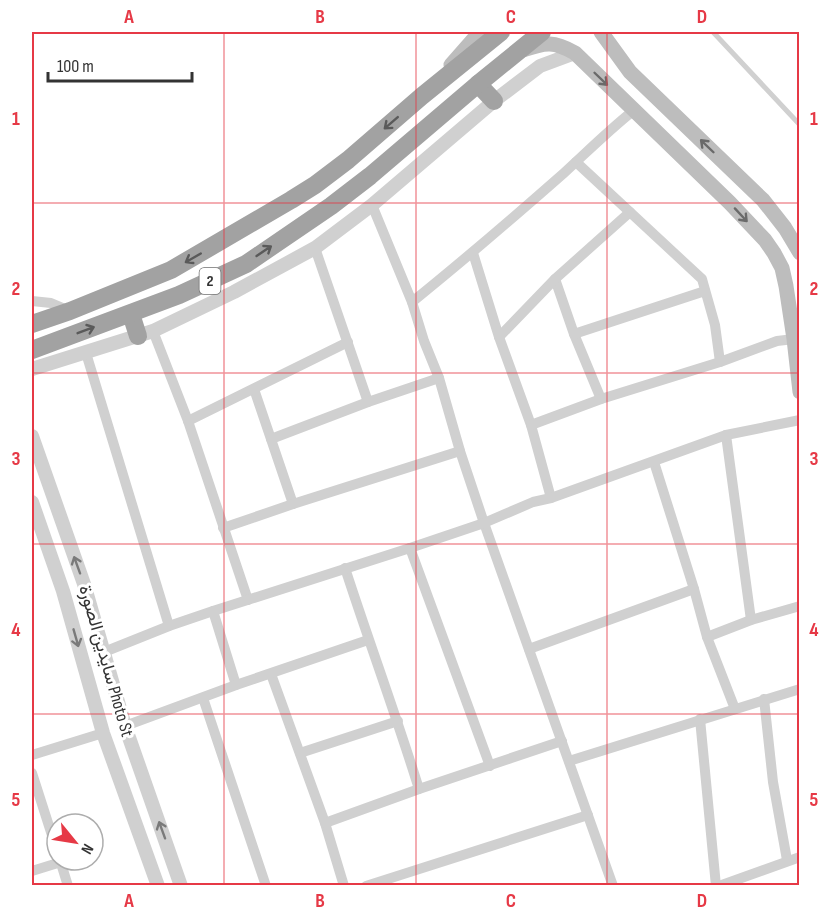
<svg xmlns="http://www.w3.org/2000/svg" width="831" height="917" font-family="'Sofia Sans Condensed',Vazirmatn,sans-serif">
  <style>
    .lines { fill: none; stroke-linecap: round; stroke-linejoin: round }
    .service { stroke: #d0d0d0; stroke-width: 5 }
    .minor { stroke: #d0d0d0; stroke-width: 10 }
    .tertiary { stroke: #d0d0d0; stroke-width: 14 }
    .secondary { stroke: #bdbdbd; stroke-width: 15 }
    .trunk { stroke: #a2a2a2; stroke-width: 18 }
    .oneway { stroke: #6a6a6a }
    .oneway2 { stroke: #5a5a5a }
    .oneway3 { stroke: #7a7a7a }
    .grid { fill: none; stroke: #e63946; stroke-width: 1.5; stroke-opacity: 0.55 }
    .labels { text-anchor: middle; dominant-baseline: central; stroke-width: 6; stroke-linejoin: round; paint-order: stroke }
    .shield { fill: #fff; stroke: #707070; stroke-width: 1.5 }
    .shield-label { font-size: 16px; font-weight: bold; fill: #333 }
    .street-label { font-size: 18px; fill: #333; stroke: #fff }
    .neatline { fill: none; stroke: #e63946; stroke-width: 2 }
    .grid-label { font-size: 20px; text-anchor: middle; font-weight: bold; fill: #e63946 }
  </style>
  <rect width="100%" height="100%" fill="#fff"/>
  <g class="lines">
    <!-- service -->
    <path class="service" d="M 713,32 L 800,125"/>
    <!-- minor -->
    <g class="minor">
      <path d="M 576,162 L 702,279 L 715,325 L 720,362"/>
      <path d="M 372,205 L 412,302 L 424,341 L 439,378 L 460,451 L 484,523 L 613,886"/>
      <path d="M 315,248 L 368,402"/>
      <path d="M 473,253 L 499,337 L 531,425 L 551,498"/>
      <path d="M 555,279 L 574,334 L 601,399"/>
      <path d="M 32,301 L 51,303 L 70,311"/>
      <path d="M 412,302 C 464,260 514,217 564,173 C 587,152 609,130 633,111"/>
      <path d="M 153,331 L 188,421 L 248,600"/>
      <path d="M 574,334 L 705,291"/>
      <path d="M 499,337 L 555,279 L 630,212"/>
      <path d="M 86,353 L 169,626"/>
      <path d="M 254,389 L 293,504"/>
      <path d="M 188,421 L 348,342"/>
      <path d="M 531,425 L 601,399 L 720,362 L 777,341 L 794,339"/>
      <path d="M 726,435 L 751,620"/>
      <path d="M 271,439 L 368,402 L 439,378"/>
      <path d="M 654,462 L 694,589 L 707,637 L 735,709"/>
      <path d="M 223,528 L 293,504 L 460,451"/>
      <path d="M 410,548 L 490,766"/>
      <path d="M 345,568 C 369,642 396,715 419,789"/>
      <path d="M 213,611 L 236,685"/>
      <path d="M 707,637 L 751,620 L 800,606"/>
      <path d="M 529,649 L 694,589"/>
      <path d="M 104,652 L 169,626 L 213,611 L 410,548 L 484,523 L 533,502 L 551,498 L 726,435 L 800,420"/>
      <path d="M 271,674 L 325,823 L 344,886"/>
      <path d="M 203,698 L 266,886"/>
      <path d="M 764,699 L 773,782 L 787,860"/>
      <path d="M 700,719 L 716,886"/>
      <path d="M 125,726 L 236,685 L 368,640"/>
      <path d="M 300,753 L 398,721"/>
      <path d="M 32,755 L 103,733"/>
      <path d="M 569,761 L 800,689"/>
      <path d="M 32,773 L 57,851"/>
      <path d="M 325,823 L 419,789 L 562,741"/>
      <path d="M 60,860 L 68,886"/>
      <path d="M 32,871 L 61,862"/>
      <path d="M 366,886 L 588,815"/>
      <path d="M 719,886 L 800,857"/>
    </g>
    <!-- tertiary -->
    <g class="tertiary">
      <path d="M 32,369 L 153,331 L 234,292 L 315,248 L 372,205 L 494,101 L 540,66 L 575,53"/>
      <path d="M 32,436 L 84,584 L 125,726 L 181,886"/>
      <path d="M 32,502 L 63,591 L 103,733 L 158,886"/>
    </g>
    <!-- secondary -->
    <g class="secondary">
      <path d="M 601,32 L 630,72 L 763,200 L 785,228 L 800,253"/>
      <path d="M 523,50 C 546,42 554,41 575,53 L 730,203 L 765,240 L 774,253 L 782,268 L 786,286 L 794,339 L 800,392"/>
      <path d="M 451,65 L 480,32"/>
    </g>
    <!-- trunk -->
    <g class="trunk">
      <path d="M 478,84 L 494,101"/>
      <path d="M 131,314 L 138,336"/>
      <path d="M 32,324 L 70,311 L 171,270 L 291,200 L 315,185 L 348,160 L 422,96 L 501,32"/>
      <path d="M 32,350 L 179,295 L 246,264 L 331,206 L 370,176 L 478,84 L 542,32"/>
    </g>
  </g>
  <!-- one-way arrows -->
  <defs><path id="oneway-shaft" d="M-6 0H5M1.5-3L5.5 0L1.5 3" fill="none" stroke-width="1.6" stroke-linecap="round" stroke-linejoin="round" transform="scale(1.5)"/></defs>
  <g class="oneway">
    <use href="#oneway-shaft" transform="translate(601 79) rotate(44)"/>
    <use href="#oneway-shaft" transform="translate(707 146) rotate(-136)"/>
    <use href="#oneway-shaft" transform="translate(741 215) rotate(47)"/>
  </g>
  <g class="oneway2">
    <use href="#oneway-shaft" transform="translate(391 123) rotate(139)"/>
    <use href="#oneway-shaft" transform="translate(264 251) rotate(-34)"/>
    <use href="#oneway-shaft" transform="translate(193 258) rotate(150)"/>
    <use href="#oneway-shaft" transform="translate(86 330) rotate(-21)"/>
  </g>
  <g class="oneway3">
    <use href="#oneway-shaft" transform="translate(77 565) rotate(-110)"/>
    <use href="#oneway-shaft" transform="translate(76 638) rotate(74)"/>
    <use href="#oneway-shaft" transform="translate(162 830) rotate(-110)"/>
  </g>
  <!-- grid -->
  <path class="grid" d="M 224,32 L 224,886M 416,32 L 416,886M 607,32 L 607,886M 32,203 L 800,203M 32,373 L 800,373M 32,544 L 800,544M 32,714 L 800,714"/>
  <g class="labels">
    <!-- shield labels -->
    <rect class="shield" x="199.5" y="268" width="21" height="26" rx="4.5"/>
    <g class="shield-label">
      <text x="210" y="281">2</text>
    </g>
    <!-- street labels -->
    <g class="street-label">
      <text transform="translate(106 661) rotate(74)">سايدين الصورة Photo St</text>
    </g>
  </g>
  <!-- border -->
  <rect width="831" height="917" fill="none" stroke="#ffffff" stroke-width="66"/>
  <!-- north arrow -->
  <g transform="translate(75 842) rotate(120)"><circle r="28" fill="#ffffff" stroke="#adadad" stroke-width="1.5"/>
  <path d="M0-4.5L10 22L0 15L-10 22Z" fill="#e63946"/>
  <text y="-9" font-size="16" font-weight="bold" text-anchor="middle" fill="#333333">N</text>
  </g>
  <!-- scale -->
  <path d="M48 72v9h144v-9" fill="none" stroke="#333333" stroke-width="3"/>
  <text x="57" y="72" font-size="18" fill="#333333" stroke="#ffffff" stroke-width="4.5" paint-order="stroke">100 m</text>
  <rect x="33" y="33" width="765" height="851" class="neatline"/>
  <g class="grid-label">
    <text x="129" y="23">A</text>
    <text x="320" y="23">B</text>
    <text x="511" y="23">C</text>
    <text x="702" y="23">D</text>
    <text x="16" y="125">1</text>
    <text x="814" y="125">1</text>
    <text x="16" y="295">2</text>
    <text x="814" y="295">2</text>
    <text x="16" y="465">3</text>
    <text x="814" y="465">3</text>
    <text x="16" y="636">4</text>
    <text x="814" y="636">4</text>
    <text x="16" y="806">5</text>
    <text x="814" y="806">5</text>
    <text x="129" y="907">A</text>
    <text x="320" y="907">B</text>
    <text x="511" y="907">C</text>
    <text x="702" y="907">D</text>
  </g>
</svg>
